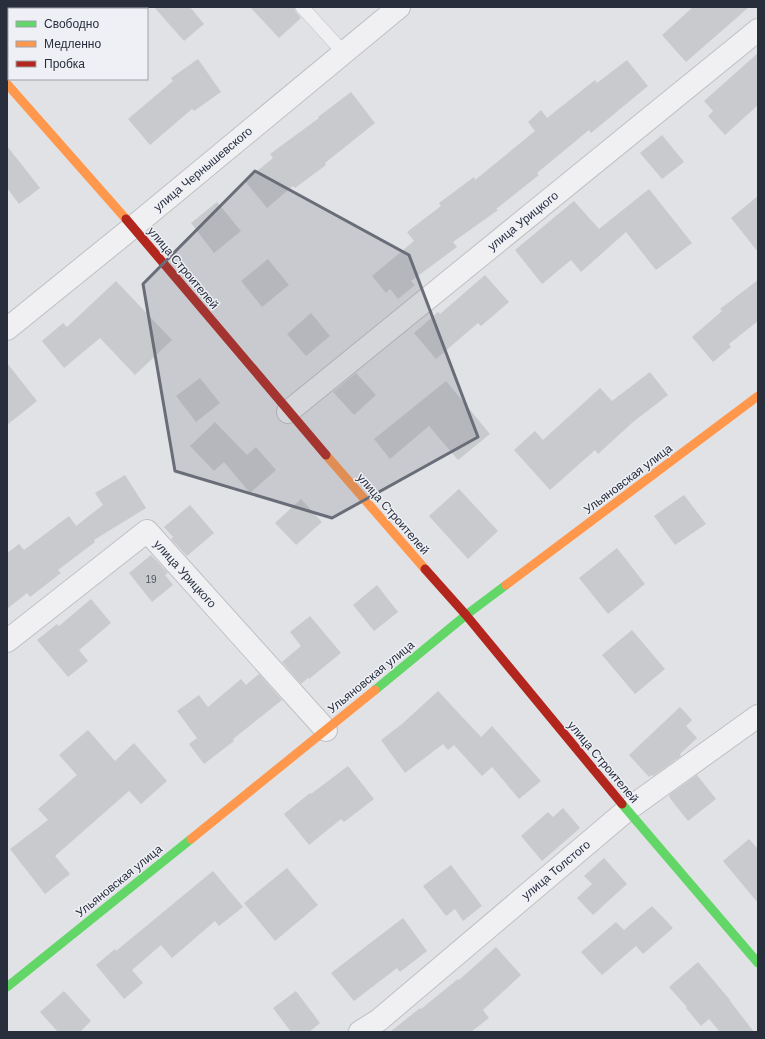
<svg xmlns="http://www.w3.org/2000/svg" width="765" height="1039" font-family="Helvetica,sans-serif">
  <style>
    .building { fill: #c9cacd }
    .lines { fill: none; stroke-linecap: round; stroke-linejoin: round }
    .lane-casing { stroke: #bfc0c3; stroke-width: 14 }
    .street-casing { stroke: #bfc0c3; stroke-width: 24 }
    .lane { stroke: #f0f0f2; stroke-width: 13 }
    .street { stroke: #f0f0f2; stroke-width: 22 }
    .fast { stroke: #63d668; stroke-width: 9 }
    .slow { stroke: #ff974d; stroke-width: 9 }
    .jam { stroke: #b3261e; stroke-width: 9 }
    .marked { fill: #696d78; fill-opacity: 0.2; stroke: #696d78; stroke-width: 3; stroke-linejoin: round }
    .labels { text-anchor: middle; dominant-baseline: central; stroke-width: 3; stroke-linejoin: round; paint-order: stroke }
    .number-label { font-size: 10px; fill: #525662 }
    .street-label { font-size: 12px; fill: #292e3d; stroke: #eef0f5 }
  </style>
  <rect width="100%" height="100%" fill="#e1e2e5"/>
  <!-- building -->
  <g class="building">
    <path d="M 154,7 L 190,7 L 204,24 L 184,41 Z"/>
    <path d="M 250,7 L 294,7 L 296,12 L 301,18 L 279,38 Z"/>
    <path d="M 693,7 L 749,7 L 686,62 L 662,35 Z"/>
    <path d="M 758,53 L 758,105 L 725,135 L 708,116 L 713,111 L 704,101 Z"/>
    <path d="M 198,59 L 221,92 L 194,111 L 192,109 L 150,145 L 128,119 L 173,81 L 171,78 Z"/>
    <path d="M 627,60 L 648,86 L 591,133 L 589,130 L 537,173 L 539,175 L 496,209 L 498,210 L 453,242 L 457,247 L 411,281 L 415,285 L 398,299 L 390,289 L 386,293 L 372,276 L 414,241 L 407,232 L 441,206 L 439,203 L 474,177 L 475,180 L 535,131 L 528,122 L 541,110 L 547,118 L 595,80 L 597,83 Z"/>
    <path d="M 351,92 L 375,123 L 325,163 L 326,165 L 295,188 L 293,186 L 267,208 L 245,181 L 273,158 L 270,154 L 319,118 L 318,117 Z"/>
    <path d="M 662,135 L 684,162 L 662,179 L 640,153 Z"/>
    <path d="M 7,146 L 40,188 L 19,204 L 7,188 Z"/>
    <path d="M 649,189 L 692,243 L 656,270 L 626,232 L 581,272 L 571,260 L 542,284 L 515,250 L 574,201 L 599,229 Z"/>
    <path d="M 758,196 L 758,252 L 731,218 Z"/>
    <path d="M 217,202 L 241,231 L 214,253 L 191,223 Z"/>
    <path d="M 268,259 L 289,285 L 262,307 L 241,281 Z"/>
    <path d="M 485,275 L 509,302 L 481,326 L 478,323 L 436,359 L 414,333 L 438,312 L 440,314 Z"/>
    <path d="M 758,280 L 758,321 L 729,344 L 731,347 L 713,362 L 692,337 L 722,311 L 720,309 Z"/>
    <path d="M 116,281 L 172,340 L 135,375 L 100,338 L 64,368 L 42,341 L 63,323 L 67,327 Z"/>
    <path d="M 311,313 L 330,336 L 306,356 L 287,334 Z"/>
    <path d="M 7,363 L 37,401 L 7,425 Z"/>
    <path d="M 650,372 L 668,395 L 633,422 L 598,454 L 595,450 L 550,490 L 514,450 L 535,431 L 543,440 L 600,388 L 612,401 Z"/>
    <path d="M 356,373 L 376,395 L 354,415 L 333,392 Z"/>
    <path d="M 200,378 L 220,403 L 196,422 L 176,396 Z"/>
    <path d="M 446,381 L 490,434 L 458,460 L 429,426 L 390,459 L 374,439 Z"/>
    <path d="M 215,422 L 247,455 L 256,447 L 276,470 L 250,493 L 224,462 L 214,471 L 190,446 Z"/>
    <path d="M 125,475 L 146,508 L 94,540 L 95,542 L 58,570 L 61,573 L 30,597 L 27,593 L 7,609 L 7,553 L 19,544 L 24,550 L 69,516 L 76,526 L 103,505 L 95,493 Z"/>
    <path d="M 459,489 L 498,531 L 468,559 L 429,516 Z"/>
    <path d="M 684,495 L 706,524 L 675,545 L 654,516 Z"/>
    <path d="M 301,499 L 322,522 L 296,545 L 275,523 Z"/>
    <path d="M 190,505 L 214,533 L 187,556 L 171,539 L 173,537 L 164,527 Z"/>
    <path d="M 617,548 L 645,584 L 608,614 L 579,578 Z"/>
    <path d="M 151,555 L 168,573 L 165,575 L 173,585 L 152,602 L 129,573 Z"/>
    <path d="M 377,585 L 398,612 L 374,631 L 353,605 Z"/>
    <path d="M 91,599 L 111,623 L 79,650 L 88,661 L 68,677 L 37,640 L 57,624 L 59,626 Z"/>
    <path d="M 310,616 L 341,653 L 309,679 L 308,678 L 301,684 L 282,662 L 301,646 L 290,632 Z"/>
    <path d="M 632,630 L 665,669 L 635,694 L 602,655 Z"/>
    <path d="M 259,674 L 282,700 L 233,739 L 234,741 L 204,764 L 189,744 L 197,738 L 177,711 L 199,695 L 208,707 L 241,679 L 246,685 Z"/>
    <path d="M 438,691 L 481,737 L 492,726 L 541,781 L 519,799 L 492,767 L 482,776 L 454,745 L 448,750 L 443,744 L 405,773 L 381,740 L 402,724 Z"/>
    <path d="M 680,707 L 692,720 L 686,726 L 697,738 L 680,754 L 681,756 L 653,776 L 651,775 L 649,777 L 629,755 Z"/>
    <path d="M 88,730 L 115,761 L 134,743 L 167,781 L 141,804 L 129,791 L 55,856 L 70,874 L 45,894 L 10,849 L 48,820 L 38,809 L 77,775 L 59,755 Z"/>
    <path d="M 348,766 L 374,799 L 344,822 L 341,819 L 309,845 L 284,814 L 310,793 L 311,794 Z"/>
    <path d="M 697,775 L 716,799 L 688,821 L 669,797 L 670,796 L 669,795 Z"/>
    <path d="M 563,808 L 580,828 L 542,861 L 521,836 L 548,812 L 553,817 Z"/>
    <path d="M 749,839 L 758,849 L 758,903 L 723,861 Z"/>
    <path d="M 604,858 L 627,884 L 593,915 L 577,898 L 592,884 L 584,876 Z"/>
    <path d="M 451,865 L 482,906 L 463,921 L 455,909 L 446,916 L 423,886 Z"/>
    <path d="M 287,868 L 318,905 L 275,941 L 244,903 Z"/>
    <path d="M 213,871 L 243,907 L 219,926 L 215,921 L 172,958 L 161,945 L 132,970 L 143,983 L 124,999 L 96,965 L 115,949 L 116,951 Z"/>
    <path d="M 652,906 L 673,928 L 643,954 L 636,946 L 602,975 L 581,952 L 616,922 L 624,930 Z"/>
    <path d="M 403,918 L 427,951 L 400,972 L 397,968 L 354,1001 L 331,973 Z"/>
    <path d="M 496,947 L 521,975 L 483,1010 L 489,1018 L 471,1032 L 390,1032 L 420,1008 L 421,1009 L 458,979 L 459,980 Z"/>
    <path d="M 698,962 L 730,1000 L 730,1001 L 754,1032 L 720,1032 L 709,1019 L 701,1026 L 686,1008 L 687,1007 L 669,987 Z"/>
    <path d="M 64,991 L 91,1021 L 80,1032 L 58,1032 L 40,1012 Z"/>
    <path d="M 296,991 L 320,1023 L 309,1032 L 291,1032 L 273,1008 Z"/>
  </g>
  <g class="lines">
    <!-- lane casing -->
    <g class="lane-casing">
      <path id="lane" d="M 302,7 L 343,52"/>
    </g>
    <!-- street casing -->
    <g class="street-casing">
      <g id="street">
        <path d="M 7,329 L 133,227 L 399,7"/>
        <path d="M 288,412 L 758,30"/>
        <path d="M 7,641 L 147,531 L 326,730"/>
        <path d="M 360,1032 L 379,1020 L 627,810 L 758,716"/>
      </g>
    </g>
    <!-- lane -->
    <use href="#lane" class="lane"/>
    <!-- street -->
    <use href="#street" class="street"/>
    <!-- fast -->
    <g class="fast">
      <path d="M 375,690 L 466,615 L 506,585"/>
      <path d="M 622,804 L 758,963"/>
      <path d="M 7,987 L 191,839"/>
    </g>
    <!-- slow -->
    <g class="slow">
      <path d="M 7,84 L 126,219"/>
      <path d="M 326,455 L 425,569"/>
      <path d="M 506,585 L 758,396"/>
      <path d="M 191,839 L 375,690"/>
    </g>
    <!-- jam -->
    <g class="jam">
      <path d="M 126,219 L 326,455"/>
      <path d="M 425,569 L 466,615 L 622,804"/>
    </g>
  </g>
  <!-- marked area -->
  <path class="marked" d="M 255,171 L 409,255 L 478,437 L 332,518 L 175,471 L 143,284 Z"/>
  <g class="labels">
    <!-- number labels -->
    <g class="number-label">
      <text x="151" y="579">19</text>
    </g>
    <!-- street labels -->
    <g class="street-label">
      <text transform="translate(203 169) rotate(-40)">улица Чернышевского</text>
      <text transform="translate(523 221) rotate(-39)">улица Урицкого</text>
      <text transform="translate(183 268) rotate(50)">улица Строителей</text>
      <text transform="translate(628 479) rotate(-37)">Ульяновская улица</text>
      <text transform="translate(393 514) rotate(49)">улица Строителей</text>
      <text transform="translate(185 574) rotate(48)">улица Урицкого</text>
      <text transform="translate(371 677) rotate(-39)">Ульяновская улица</text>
      <text transform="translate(603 762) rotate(50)">улица Строителей</text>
      <text transform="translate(556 870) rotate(-40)">улица Толстого</text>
      <text transform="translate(119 881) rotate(-39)">Ульяновская улица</text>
    </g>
  </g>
  <!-- border -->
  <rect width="765" height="1039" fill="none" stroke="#292e3d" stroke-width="16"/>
  <!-- legend -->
  <rect x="8" y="8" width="140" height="72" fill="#eef0f5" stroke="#9fa2ab"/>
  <rect x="16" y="21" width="20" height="6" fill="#63d668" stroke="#9fa2ab"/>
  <text x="44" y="28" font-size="12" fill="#292e3d">Свободно</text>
  <rect x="16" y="41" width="20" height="6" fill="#ff974d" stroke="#9fa2ab"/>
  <text x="44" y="48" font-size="12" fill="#292e3d">Медленно</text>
  <rect x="16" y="61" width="20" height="6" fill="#b3261e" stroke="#9fa2ab"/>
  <text x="44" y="68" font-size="12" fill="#292e3d">Пробка</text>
</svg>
